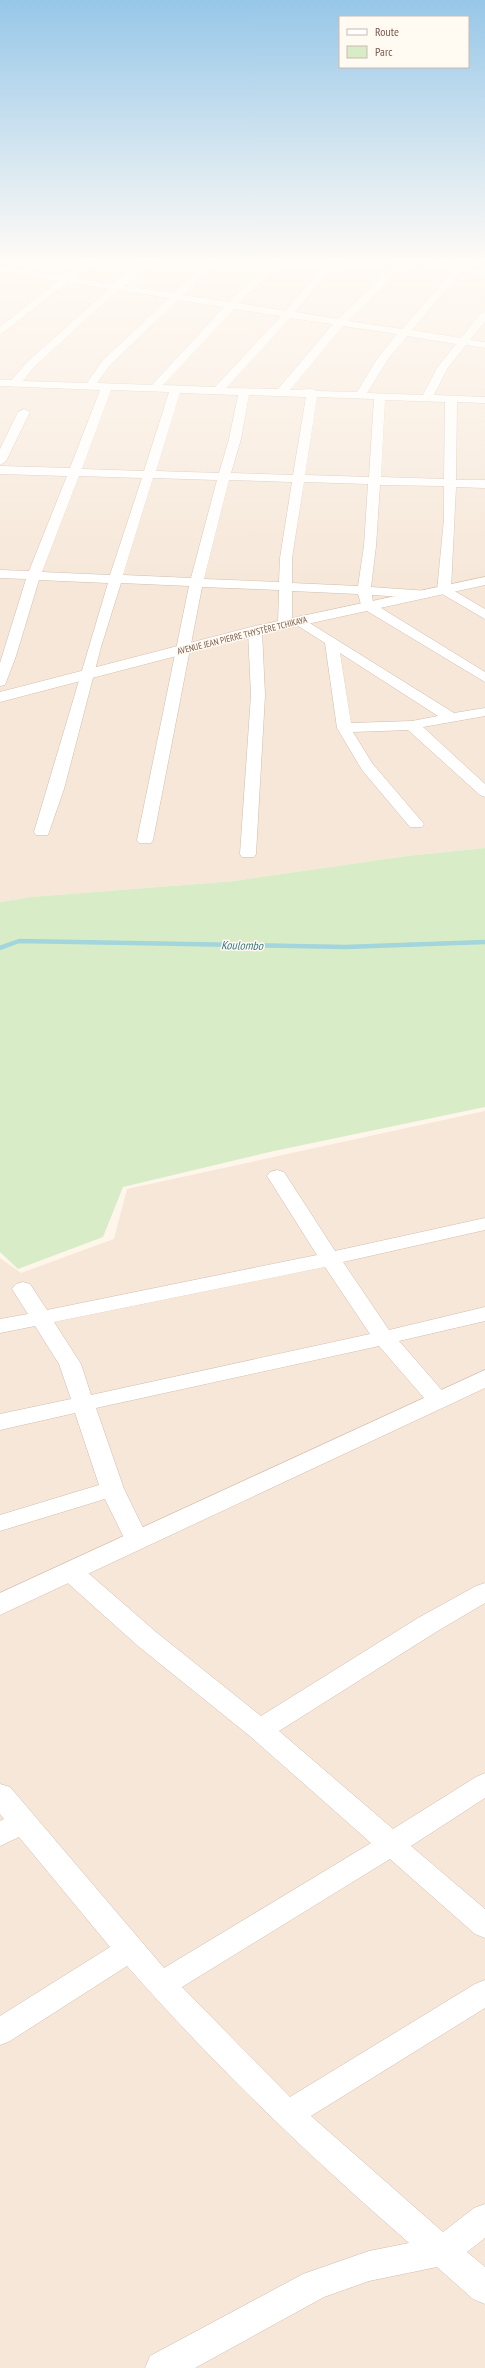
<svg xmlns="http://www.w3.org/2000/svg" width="485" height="2368" font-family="'PT Sans Narrow',sans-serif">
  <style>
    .residential { fill: #f6e7d8 }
    .green { fill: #d8edc7 }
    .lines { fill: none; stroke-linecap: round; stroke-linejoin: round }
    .stream { stroke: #a2d5dc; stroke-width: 4.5 }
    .street-casing { stroke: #d2bdae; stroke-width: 1 }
    .secondary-casing { stroke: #d7bfae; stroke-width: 1 }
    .street { fill: #fff; fill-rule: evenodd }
    .secondary { fill: #fff; fill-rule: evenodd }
    .labels { text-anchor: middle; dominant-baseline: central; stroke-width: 3; stroke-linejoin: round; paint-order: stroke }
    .far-street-label { font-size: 9px; fill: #7b5b4b; stroke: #fffaf2 }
    .water-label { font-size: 12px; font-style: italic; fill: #3c7881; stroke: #fffaf2 }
  </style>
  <rect width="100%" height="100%" fill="#fef6ea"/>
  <!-- residential -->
  <g class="residential">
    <path d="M 0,258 L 485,258 L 485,848 L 406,856 L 234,881 L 31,897 L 0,902 Z"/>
    <path d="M 485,1111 L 485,2368 L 0,2368 L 0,1258 L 21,1273 L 114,1239 L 127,1189 Z"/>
  </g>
  <!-- green -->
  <path class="green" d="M 485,848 L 485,1107 L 274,1151 L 123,1187 L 103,1237 L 18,1269 L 0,1252 L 0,902 L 31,897 L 234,881 L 406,856 Z"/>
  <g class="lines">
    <!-- stream -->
    <path class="stream" d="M 0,948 L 19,941 L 345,947 L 485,942"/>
    <!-- street casing -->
    <g class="street-casing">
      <g id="street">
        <path d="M 86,258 L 97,258 L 74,278 L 114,284 L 146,258 L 157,258 L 124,286 L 174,293 L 209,258 L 219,258 L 183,295 L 229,302 L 275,258 L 286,258 L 238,303 L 285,311 L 315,276 L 336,258 L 347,258 L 321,280 L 295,312 L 338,319 L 391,268 L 393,262 L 383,258 L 407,258 L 456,266 L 461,258 L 471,258 L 465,267 L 485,270 L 485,276 L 461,272 L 412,330 L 461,338 L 481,313 L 485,312 L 485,322 L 470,340 L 485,342 L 485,348 L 466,345 L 447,369 L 434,395 L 485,397 L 485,403 L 457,402 L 456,480 L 485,480 L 485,488 L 456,487 L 451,589 L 485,609 L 485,619 L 437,591 L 444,519 L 444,486 L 380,485 L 376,546 L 371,587 L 428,591 L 430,594 L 428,597 L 423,598 L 372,595 L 373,603 L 485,672 L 485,682 L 362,608 L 358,594 L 292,591 L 292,624 L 285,628 L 278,624 L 279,590 L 202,587 L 153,840 L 151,843 L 139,843 L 137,840 L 189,586 L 121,583 L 101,647 L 64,789 L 48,835 L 36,835 L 34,832 L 108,583 L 39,580 L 16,656 L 5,685 L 0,686 L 0,663 L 26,579 L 0,578 L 0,570 L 29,571 L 67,476 L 0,474 L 0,466 L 70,468 L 100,390 L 0,386 L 0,380 L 12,380 L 26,363 L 109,289 L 68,282 L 0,335 L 0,327 L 58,281 L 0,272 L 0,266 L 64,276 ZM 402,263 L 453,271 L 402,329 L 348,321 L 399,271 ZM 118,290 L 169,298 L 102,361 L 87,383 L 23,381 L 34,367 ZM 178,300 L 224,307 L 152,385 L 97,383 L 110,365 ZM 234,309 L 281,316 L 215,387 L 163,385 ZM 290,318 L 333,324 L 278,389 L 226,388 ZM 343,326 L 397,334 L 377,359 L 357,392 L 317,391 L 312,389 L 290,390 ZM 407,336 L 456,344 L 437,368 L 423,395 L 367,393 L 389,358 ZM 111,390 L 169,392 L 144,471 L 82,469 ZM 180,393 L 238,395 L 229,439 L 219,473 L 156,471 ZM 249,395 L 306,397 L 293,475 L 231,473 L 241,439 ZM 317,397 L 374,399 L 369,477 L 305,475 ZM 385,400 L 445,402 L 444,479 L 381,477 ZM 79,476 L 142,478 L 110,575 L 42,572 ZM 153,478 L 217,480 L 191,578 L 123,575 ZM 229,480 L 292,482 L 280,558 L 279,582 L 204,579 ZM 304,482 L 368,484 L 364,546 L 358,586 L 292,583 L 292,558 Z"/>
        <path d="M 24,409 L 30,412 L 6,461 L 0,465 L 0,449 L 18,412 Z"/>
        <path d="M 300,617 L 454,713 L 485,708 L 485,716 L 423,727 L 485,784 L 485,797 L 480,795 L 408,730 L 353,732 L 372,763 L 424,824 L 422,827 L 410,827 L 362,770 L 337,728 L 325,643 L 295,624 L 293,621 ZM 340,653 L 438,716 L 412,721 L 351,723 Z"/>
        <path d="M 255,627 L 262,631 L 265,695 L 256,854 L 254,857 L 242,857 L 240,854 L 251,695 L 248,631 Z"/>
        <path d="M 277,1170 L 284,1172 L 335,1251 L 485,1218 L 485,1230 L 343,1262 L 389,1330 L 485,1307 L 485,1321 L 399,1341 L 446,1395 L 449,1400 L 446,1405 L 438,1407 L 430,1405 L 379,1346 L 96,1408 L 124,1489 L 149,1540 L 146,1546 L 137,1549 L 128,1546 L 105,1499 L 0,1531 L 0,1515 L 99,1485 L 75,1413 L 0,1430 L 0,1414 L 71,1399 L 59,1364 L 35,1326 L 0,1333 L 0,1319 L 28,1314 L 12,1289 L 16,1284 L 23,1282 L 30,1284 L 47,1310 L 317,1255 L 267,1176 L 270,1172 ZM 325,1267 L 370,1334 L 91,1395 L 81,1364 L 54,1322 Z"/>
        <path d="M 70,1562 L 79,1565 L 156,1632 L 261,1716 L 418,1618 L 476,1586 L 485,1583 L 485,1603 L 436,1632 L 279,1731 L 393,1829 L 476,1777 L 485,1773 L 485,1798 L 411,1846 L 485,1909 L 485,1938 L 475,1934 L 390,1859 L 182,1987 L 290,2097 L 475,1984 L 485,1980 L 485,2008 L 311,2116 L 443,2232 L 474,2208 L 485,2204 L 485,2238 L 467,2252 L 485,2267 L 485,2304 L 473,2299 L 437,2267 L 369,2281 L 324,2297 L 195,2368 L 145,2368 L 150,2356 L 303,2274 L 369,2251 L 409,2243 C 308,2155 215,2066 127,1966 L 10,2041 L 0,2045 L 0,2016 L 110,1947 L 19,1837 L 0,1846 L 0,1821 L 4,1819 L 0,1814 L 0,1784 L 10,1787 L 164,1968 L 371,1843 L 251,1737 L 138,1646 L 61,1577 L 58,1571 L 61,1565 Z"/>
      </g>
    </g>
    <!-- secondary casing -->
    <g class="secondary-casing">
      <g id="secondary">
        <path d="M 485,577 L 485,585 L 257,635 L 0,702 L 0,692 L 255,626 Z"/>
        <path d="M 485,1370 L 485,1388 L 0,1615 L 0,1593 Z"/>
      </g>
    </g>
    <!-- street -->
    <use href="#street" class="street"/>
    <!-- secondary -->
    <use href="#secondary" class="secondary"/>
  </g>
  <!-- sky -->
  <linearGradient id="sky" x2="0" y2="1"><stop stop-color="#97c7e8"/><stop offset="0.44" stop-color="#fffbf6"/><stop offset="1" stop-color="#fffbf6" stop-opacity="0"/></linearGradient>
  <rect width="485" height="590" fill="url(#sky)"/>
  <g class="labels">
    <!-- far-street labels -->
    <g class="far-street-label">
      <text transform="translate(242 635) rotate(-14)">AVENUE JEAN PIERRE THYSTÈRE TCHIKAYA</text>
    </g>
    <!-- water labels -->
    <g class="water-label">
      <text transform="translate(242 945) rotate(1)">Koulombo</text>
    </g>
  </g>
  <!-- legend -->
  <rect x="339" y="16" width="130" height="52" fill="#fffaf2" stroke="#cabaaf"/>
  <rect x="347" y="29" width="20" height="6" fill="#ffffff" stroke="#cabaaf"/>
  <text x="375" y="36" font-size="12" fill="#7b5b4b">Route</text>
  <rect x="347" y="46" width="20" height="12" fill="#d8edc7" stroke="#cabaaf"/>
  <text x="375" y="56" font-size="12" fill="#7b5b4b">Parc</text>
</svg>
